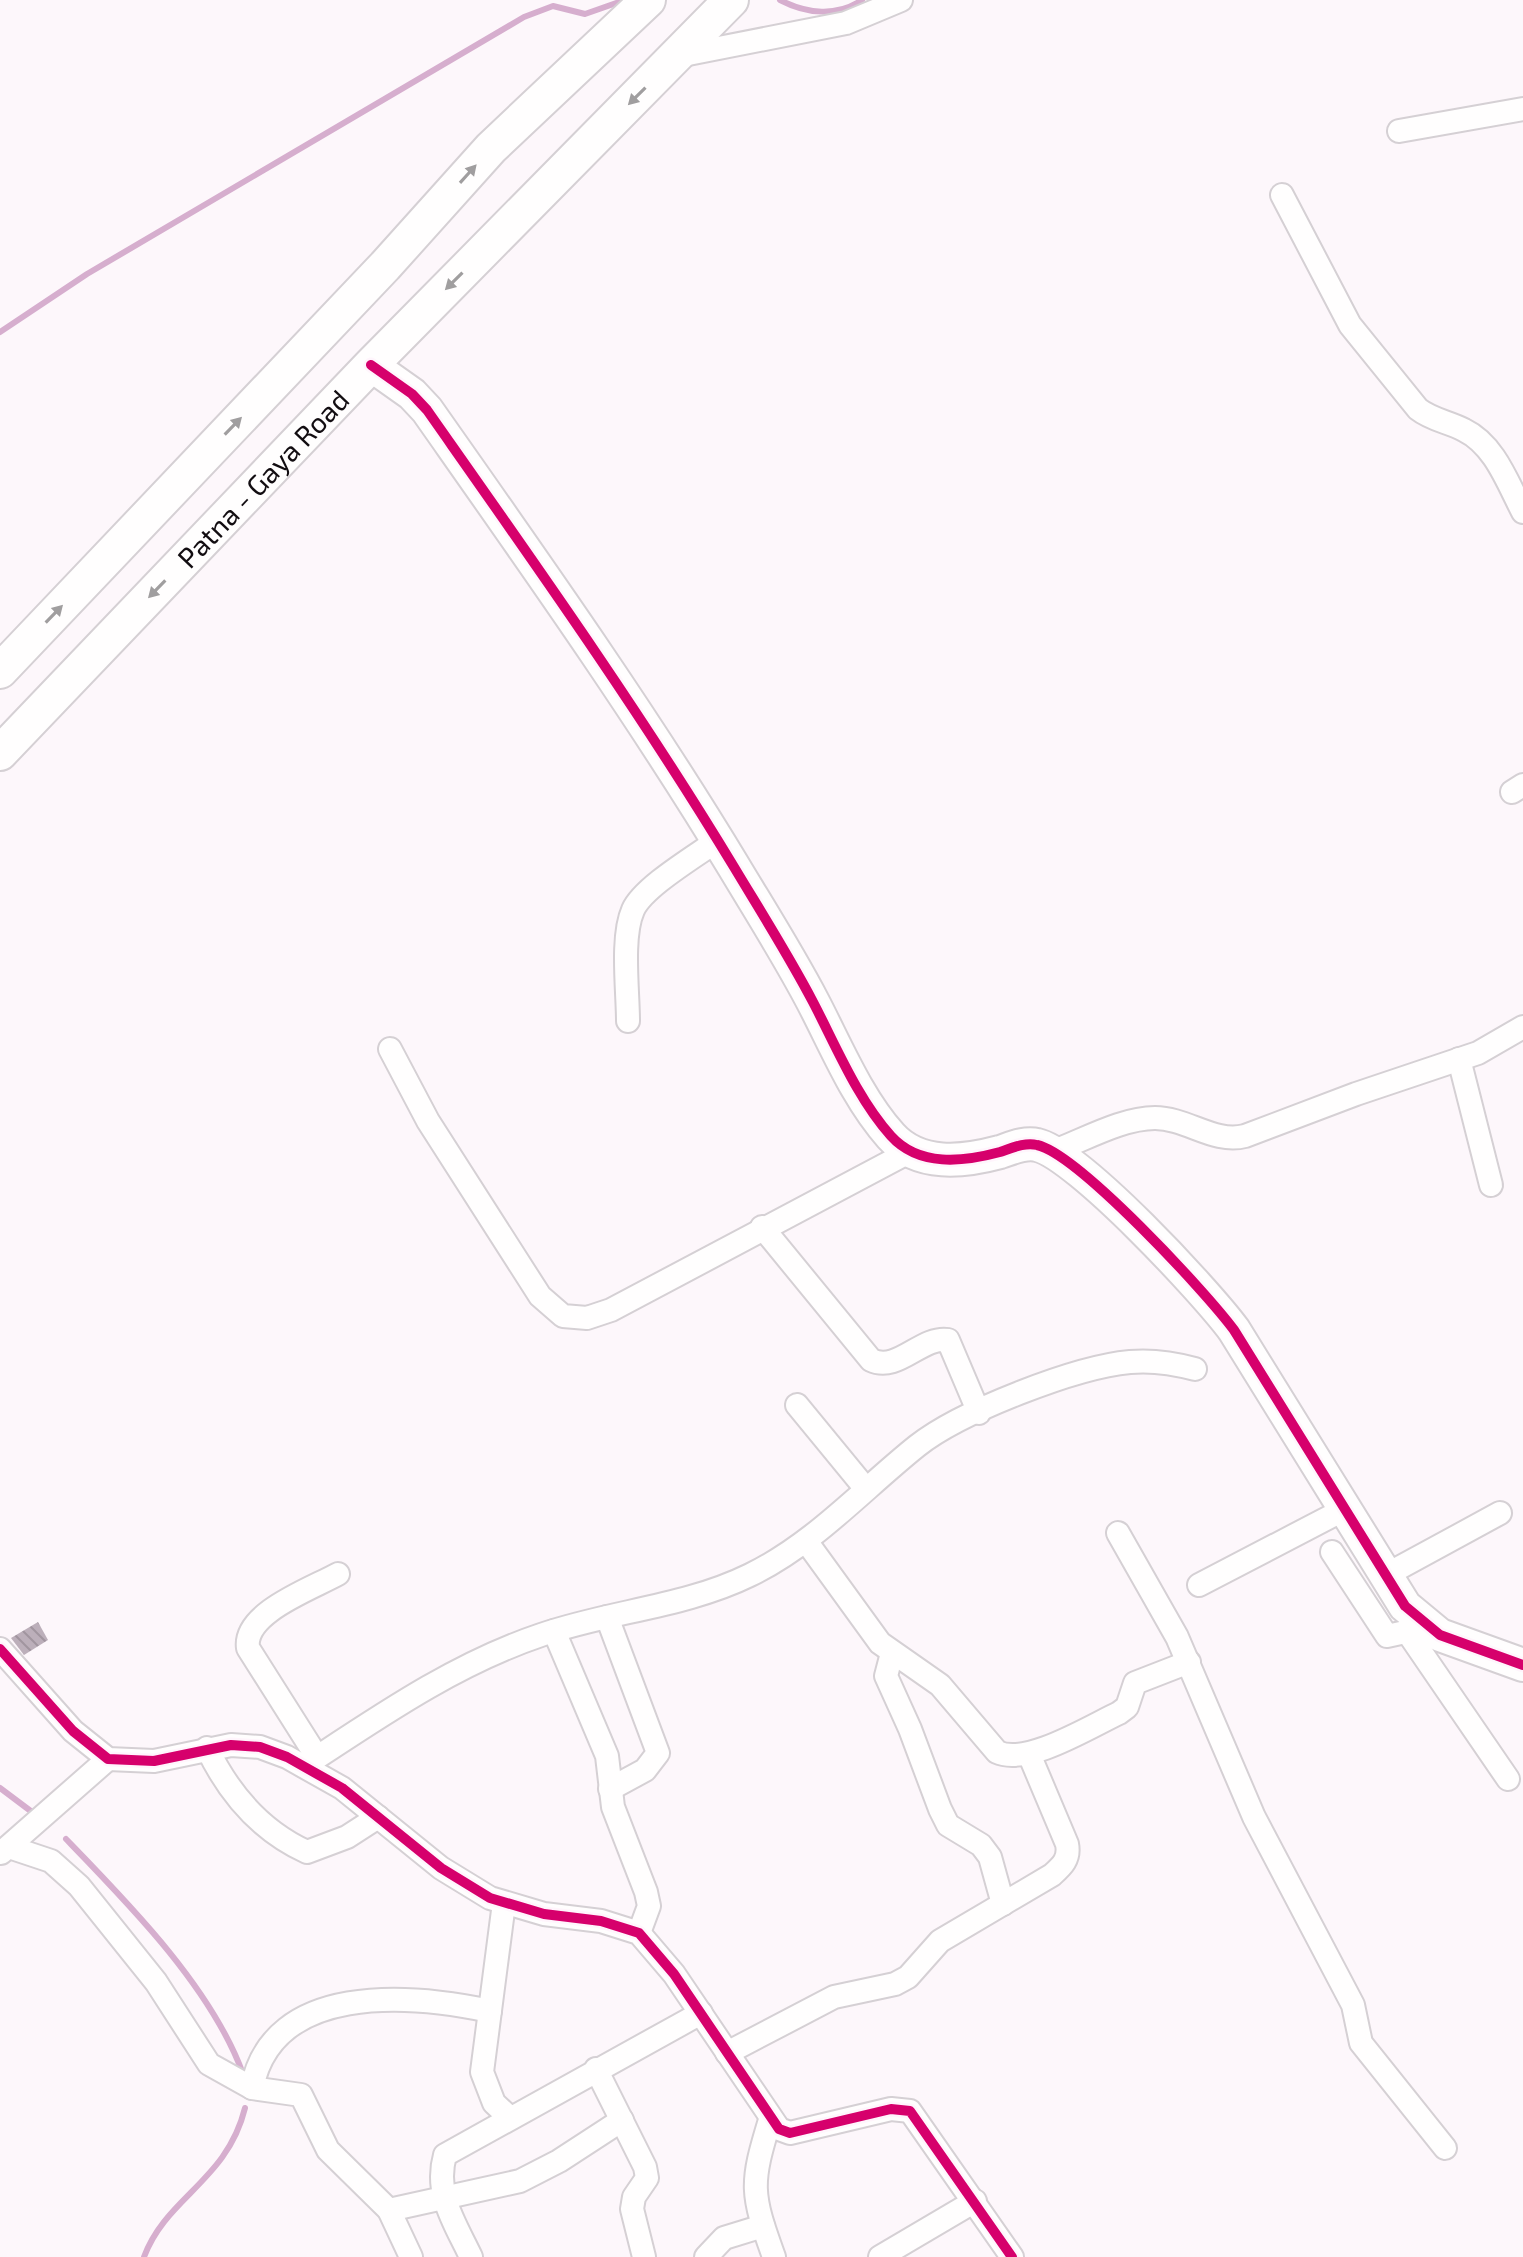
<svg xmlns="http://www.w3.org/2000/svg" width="1523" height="2257" font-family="'Exo 2',sans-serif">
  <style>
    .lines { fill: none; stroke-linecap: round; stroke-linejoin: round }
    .stream { stroke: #d6aece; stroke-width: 6 }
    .building { fill: url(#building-back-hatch) }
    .street-casing { stroke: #d5d0d4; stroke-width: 26 }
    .secondary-casing { stroke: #d5d0d4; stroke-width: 36 }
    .primary-casing { stroke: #d5d0d4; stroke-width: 38 }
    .street { stroke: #fffefe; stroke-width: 22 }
    .secondary { stroke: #fffefe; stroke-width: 32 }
    .primary { stroke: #fffefe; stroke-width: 34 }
    .cycleway-casing { stroke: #fff5fc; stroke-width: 15 }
    .cycleway { stroke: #d6006c; stroke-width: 10 }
    .oneway { fill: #a09e9f }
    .labels { text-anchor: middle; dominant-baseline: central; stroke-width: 6; stroke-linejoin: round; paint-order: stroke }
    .street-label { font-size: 28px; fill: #120d11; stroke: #fff5fc }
  </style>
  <defs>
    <pattern id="building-back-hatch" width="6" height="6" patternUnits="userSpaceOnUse" patternTransform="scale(2)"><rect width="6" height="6" fill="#bcafba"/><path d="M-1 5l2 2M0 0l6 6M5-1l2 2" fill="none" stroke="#a1959f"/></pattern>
  </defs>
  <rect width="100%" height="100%" fill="#fdf7fb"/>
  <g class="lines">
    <!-- stream -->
    <g class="stream">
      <path d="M 780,0 C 807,14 837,17 862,0"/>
      <path d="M 0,332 L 87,274 L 524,17 L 553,6 L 585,14 L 625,0"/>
      <path d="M 0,1788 L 32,1812"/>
      <path d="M 66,1839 C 129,1904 212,1988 243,2074"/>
      <path d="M 144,2257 C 166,2197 227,2181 245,2108"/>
    </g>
  </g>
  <!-- building -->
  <path class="building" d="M 38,1622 L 48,1640 L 24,1655 L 11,1638 Z"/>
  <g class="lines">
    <!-- street casing -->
    <g class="street-casing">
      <g id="street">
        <path d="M 678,56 L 846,23 L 901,0"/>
        <path d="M 1399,131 L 1523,109"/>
        <path d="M 1282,195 L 1350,325 L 1418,409 C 1432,420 1449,422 1464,430 C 1495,445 1508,484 1523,512"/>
        <path d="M 1512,792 L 1523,785"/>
        <path d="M 628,1021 C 628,991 621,937 633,910 C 643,887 696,856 718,840"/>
        <path d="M 390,1049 L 428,1121 L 540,1296 L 563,1316 L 587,1318 L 611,1310 L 909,1152"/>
        <path d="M 1459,1059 L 1491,1185"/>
        <path d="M 1054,1151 C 1084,1140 1122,1118 1155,1118 C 1187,1118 1214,1144 1245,1136 L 1356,1094 L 1478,1053 L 1523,1027"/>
        <path d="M 762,1227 L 871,1360 C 898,1373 921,1336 948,1340 L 979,1413"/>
        <path d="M 797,1405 L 866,1489"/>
        <path d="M 1118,1533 L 1177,1637 L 1254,1817 L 1353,2005 L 1361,2043 L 1445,2148"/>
        <path d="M 806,1541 L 880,1643 L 940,1685 L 997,1752 C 1027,1766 1089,1727 1119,1713 L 1127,1707 L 1135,1683 L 1189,1662"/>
        <path d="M 1332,1552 L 1387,1636 L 1419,1629"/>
        <path d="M 1386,1575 L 1500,1513"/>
        <path d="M 1199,1585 L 1345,1509"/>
        <path d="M 607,1617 L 658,1753 L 645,1770 L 610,1789"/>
        <path d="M 554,1631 L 607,1756 L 613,1807 L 646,1892 L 649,1906 L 639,1933"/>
        <path d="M 1408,1633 L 1508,1779"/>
        <path d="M 0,1649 L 73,1731 L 108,1759 L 154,1761 L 231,1745 L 260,1747 L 287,1757 L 342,1788 L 441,1868 L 490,1898 L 544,1914 L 601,1921 L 639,1933 L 674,1974 L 779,2129 L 790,2133 L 891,2109 L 910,2111 L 1012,2257"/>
        <path d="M 892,1653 L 886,1676 L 910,1729 L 940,1809 L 948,1825 L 981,1845 L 990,1857 L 1003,1904"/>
        <path d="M 207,1748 C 229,1794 261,1831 307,1852 L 347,1837 L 378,1817"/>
        <path d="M 317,1757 L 248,1648 C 243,1613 311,1589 338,1574"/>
        <path d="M 304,1766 C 380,1716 455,1664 541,1635 C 610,1611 685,1607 750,1575 C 814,1544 862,1490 917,1446 C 960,1412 1075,1367 1130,1362 C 1152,1360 1173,1363 1195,1369"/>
        <path d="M 9,1847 L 51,1861 L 79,1886 L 156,1982 L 209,2064 L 252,2088 L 301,2095 L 328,2150 L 389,2210 L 411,2257"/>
        <path d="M 1,1853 L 108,1759"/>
        <path d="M 504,1903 L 482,2072 L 494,2103 L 510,2118"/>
        <path d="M 727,2053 L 834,1997 L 895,1984 L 908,1977 L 940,1941 L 1052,1875 C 1062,1866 1070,1859 1067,1844 L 1029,1754"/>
        <path d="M 596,2069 L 645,2167 L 647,2178 L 634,2197 L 632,2209 L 644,2257"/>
        <path d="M 252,2088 C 272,1982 410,1994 490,2011"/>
        <path d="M 770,2120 C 750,2185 751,2193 774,2257"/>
        <path d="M 389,2210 L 520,2181 L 559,2161 L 622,2120"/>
        <path d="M 471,2257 C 455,2223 434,2194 445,2155 L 701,2013"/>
        <path d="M 706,2257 L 724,2238 L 763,2226"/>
        <path d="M 880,2257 L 975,2201"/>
      </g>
    </g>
    <!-- secondary casing -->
    <g class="secondary-casing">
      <path id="secondary" d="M 371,365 L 412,394 L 427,410 C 533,561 639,710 734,867 C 761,912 789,956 813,1002 C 836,1046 857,1098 891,1136 C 919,1167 963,1162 1000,1152 C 1012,1148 1025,1142 1037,1145 C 1078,1154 1206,1292 1234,1330 L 1405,1606 L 1440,1635 L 1523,1665"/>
    </g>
    <!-- primary casing -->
    <g class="primary-casing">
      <g id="primary">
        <path d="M 0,671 L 385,266 L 491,148 L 648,0"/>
        <path id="s1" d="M 0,753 L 371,365 L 731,0"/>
      </g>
    </g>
    <!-- street -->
    <use href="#street" class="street"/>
    <!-- secondary -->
    <use href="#secondary" class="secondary"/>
    <!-- primary -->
    <use href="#primary" class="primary"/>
    <!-- cycleway casing -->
    <g class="cycleway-casing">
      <g id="cycleway">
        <path d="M 371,365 L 412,394 L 427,410 C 533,561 639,710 734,867 C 761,912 789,956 813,1002 C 836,1046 857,1098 891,1136 C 919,1167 963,1162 1000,1152 C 1012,1148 1025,1142 1037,1145 C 1078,1154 1206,1292 1234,1330 L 1405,1606 L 1440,1635 L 1523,1665"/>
        <path d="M 0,1649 L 73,1731 L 108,1759 L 154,1761 L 231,1745 L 260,1747 L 287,1757 L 342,1788 L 441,1868 L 490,1898 L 544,1914 L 601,1921 L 639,1933 L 674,1974 L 779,2129 L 790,2133 L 891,2109 L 910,2111 L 1012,2257"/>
      </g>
    </g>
    <!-- cycleway -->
    <use href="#cycleway" class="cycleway"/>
  </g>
  <!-- one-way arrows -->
  <defs><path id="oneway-solid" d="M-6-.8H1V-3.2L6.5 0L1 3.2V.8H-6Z" transform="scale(2)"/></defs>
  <g class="oneway">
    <use href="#oneway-solid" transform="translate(637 96) rotate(135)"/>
    <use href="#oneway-solid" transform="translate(468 174) rotate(-48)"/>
    <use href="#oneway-solid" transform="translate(454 281) rotate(135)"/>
    <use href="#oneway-solid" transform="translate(233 426) rotate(-46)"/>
    <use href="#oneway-solid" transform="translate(157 589) rotate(134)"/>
    <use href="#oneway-solid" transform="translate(54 614) rotate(-46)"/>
  </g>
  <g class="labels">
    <!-- street labels -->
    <g class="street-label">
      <text stroke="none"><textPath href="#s1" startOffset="380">Patna - Gaya Road</textPath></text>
    </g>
  </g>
</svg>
